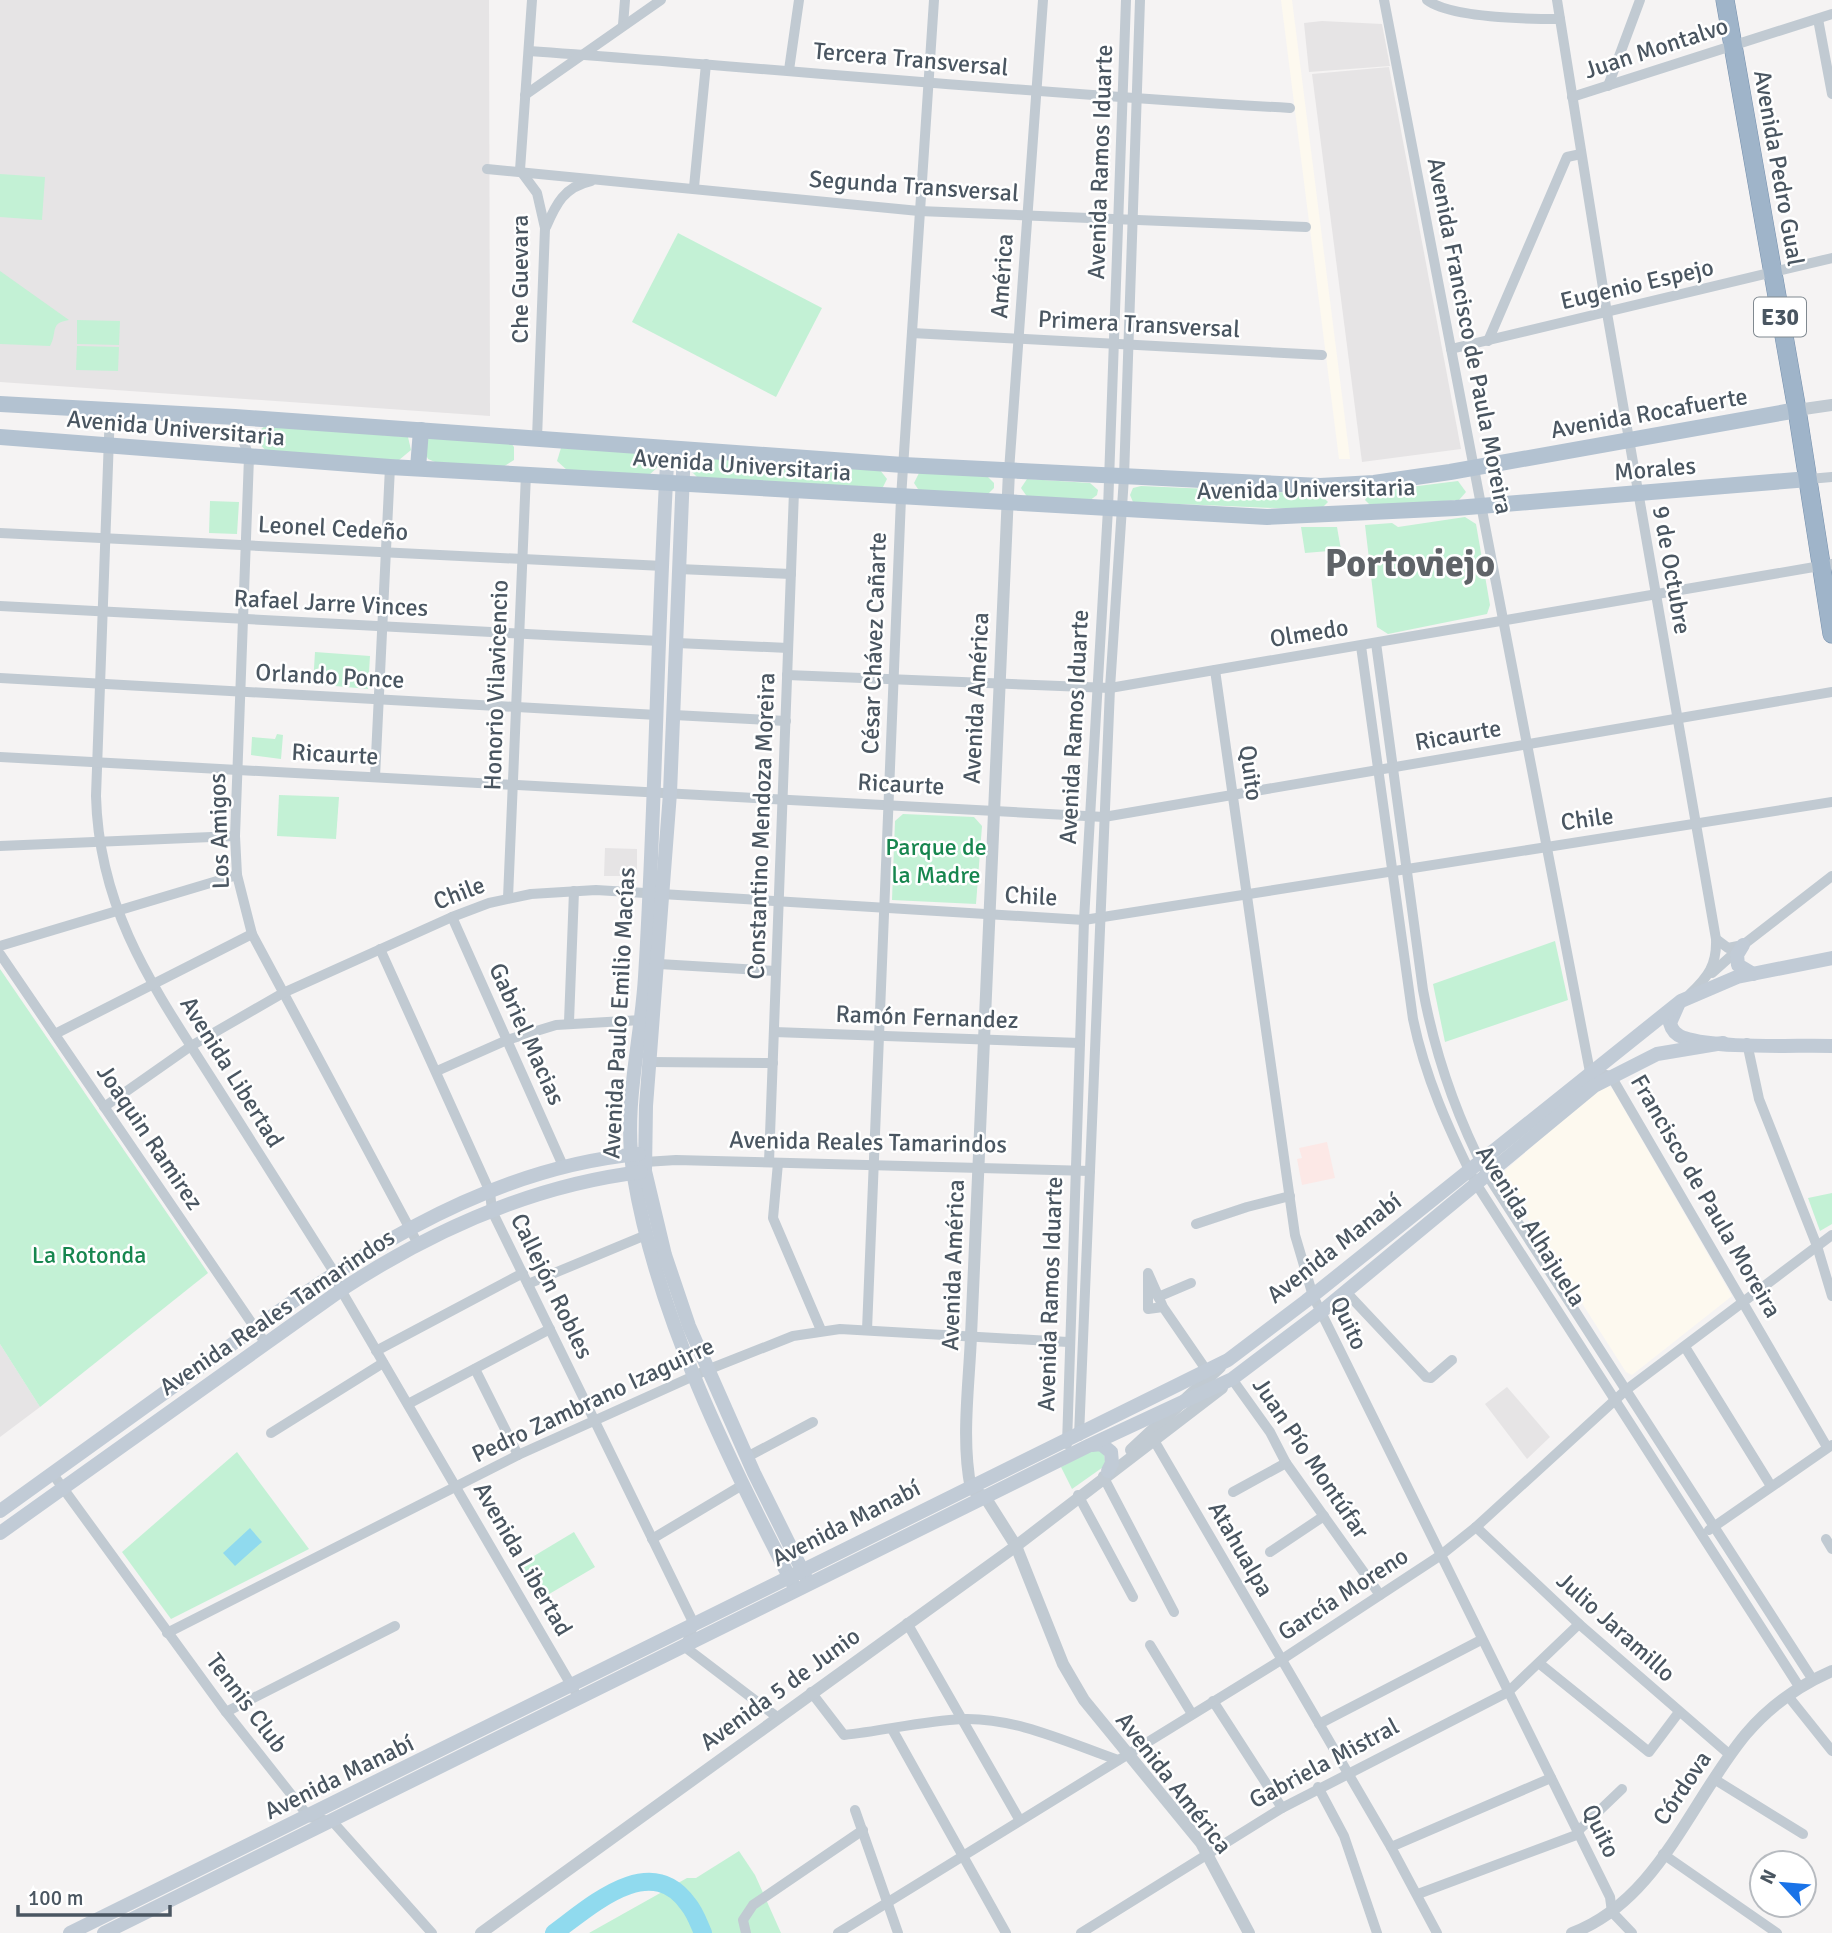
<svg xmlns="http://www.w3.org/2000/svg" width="1832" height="1933" font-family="Signika,sans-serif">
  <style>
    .commercial { fill: #fdf9ef }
    .education { fill: #e6e4e5 }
    .medical { fill: #fce8e6 }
    .green { fill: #c3f1d5 }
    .water { fill: #90daee }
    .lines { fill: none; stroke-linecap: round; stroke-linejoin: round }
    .river { stroke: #90daee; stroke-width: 18 }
    .trunk-casing { stroke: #7690ad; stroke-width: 19 }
    .minor { stroke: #c1cad2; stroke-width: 10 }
    .tertiary { stroke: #c1cad2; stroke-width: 12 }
    .secondary { stroke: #c1cbd6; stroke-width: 14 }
    .primary { stroke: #b3c2d1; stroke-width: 16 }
    .trunk { stroke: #9fb4c9; stroke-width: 18 }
    .labels { text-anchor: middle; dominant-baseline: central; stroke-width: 5; stroke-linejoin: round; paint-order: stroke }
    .shield { fill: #fff; stroke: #808990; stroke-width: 2 }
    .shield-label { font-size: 23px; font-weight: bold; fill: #4a5661 }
    .street-label { font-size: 24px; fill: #4a5661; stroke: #fff }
    .park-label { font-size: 24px; fill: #17864f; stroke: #fff }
    .town-label { font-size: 38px; font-weight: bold; fill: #5f6368; stroke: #fff }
  </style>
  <rect width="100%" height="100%" fill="#f5f3f3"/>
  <!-- commercial -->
  <g class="commercial">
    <path d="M 1281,0 L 1292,0 L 1350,459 L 1339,459 Z"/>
    <path d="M 1601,1086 L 1609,1086 L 1613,1090 L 1732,1296 L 1632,1375 L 1626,1372 L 1500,1175 Z"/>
  </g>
  <!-- education -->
  <g class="education">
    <path d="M 0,0 L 489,0 L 490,416 L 0,382 Z"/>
    <path d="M 1322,21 L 1382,24 L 1390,66 L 1309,72 L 1304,23 Z"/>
    <path d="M 1389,67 L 1461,449 L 1362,462 L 1312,74 Z"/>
    <path d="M 605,848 L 637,849 L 637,876 L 604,876 Z"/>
    <path d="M 0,1344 L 40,1407 L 0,1437 Z"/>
    <path d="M 1507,1387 L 1550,1437 L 1527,1459 L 1485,1404 Z"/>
  </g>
  <!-- medical -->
  <path class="medical" d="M 1327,1142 L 1335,1178 L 1302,1185 L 1297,1159 L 1302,1158 L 1299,1148 Z"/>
  <!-- green -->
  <g class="green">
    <path d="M 0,174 L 45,177 L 42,220 L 0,217 Z"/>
    <path d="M 678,233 L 822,308 L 776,397 L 632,322 Z"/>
    <path d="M 0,271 L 69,320 C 49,323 58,332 50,346 L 0,344 Z"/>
    <path d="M 77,320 L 120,321 L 119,345 L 77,344 Z"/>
    <path d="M 77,346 L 119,347 L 118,371 L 76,370 Z"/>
    <path d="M 265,426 L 408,437 L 411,450 L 399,460 L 267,452 L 258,442 L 260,430 Z"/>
    <path d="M 434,436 L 511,443 L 514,447 L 514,460 L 503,467 L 435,462 L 428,459 L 424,451 L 428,439 Z"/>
    <path d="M 561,448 L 655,454 L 659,466 L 649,475 L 567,470 L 557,461 Z"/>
    <path d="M 700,456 L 880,470 L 887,479 L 883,487 L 878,489 L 698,478 L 690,470 L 690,464 Z"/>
    <path d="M 919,473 L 987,476 L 994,483 L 994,488 L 986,496 L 920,492 L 914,483 Z"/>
    <path d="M 1027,479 L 1090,483 L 1098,490 L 1097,495 L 1089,501 L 1028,498 L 1021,488 Z"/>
    <path d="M 1458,481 L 1466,492 L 1459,500 L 1371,506 L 1365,500 L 1370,492 Z"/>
    <path d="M 1141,486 L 1320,494 L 1328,502 L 1320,510 L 1133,502 L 1130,495 L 1133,488 Z"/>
    <path d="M 210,501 L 239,502 L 237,534 L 209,533 Z"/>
    <path d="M 1465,517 L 1476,524 L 1490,605 L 1487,614 L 1388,634 L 1377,627 L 1365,525 L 1392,523 L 1398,527 Z"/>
    <path d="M 1301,527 L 1337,527 L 1341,550 L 1305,553 Z"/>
    <path d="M 315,652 L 370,656 L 368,689 L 313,684 Z"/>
    <path d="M 277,734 L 283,735 L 281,759 L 251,755 L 252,737 L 275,739 Z"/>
    <path d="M 279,795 L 339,797 L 336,839 L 277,836 Z"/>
    <path d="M 903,814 L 974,817 L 982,826 L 976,904 L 892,900 L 895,821 Z"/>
    <path d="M 1555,941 L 1568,1000 L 1445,1042 L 1433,984 Z"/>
    <path d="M 0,969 L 208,1273 L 40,1407 L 0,1344 Z"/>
    <path d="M 1832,1193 L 1832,1224 L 1820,1231 L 1808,1198 Z"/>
    <path d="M 1095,1449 L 1103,1449 L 1106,1465 L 1072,1489 L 1061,1467 Z"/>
    <path d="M 237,1452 L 309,1549 L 171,1619 L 122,1552 Z"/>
    <path d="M 574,1532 L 595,1567 L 539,1600 L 519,1565 Z"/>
    <path d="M 739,1851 L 755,1875 L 781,1933 L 589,1933 L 687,1878 L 696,1878 Z"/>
  </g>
  <!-- water -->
  <path class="water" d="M 250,1528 L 262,1542 L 235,1566 L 223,1553 Z"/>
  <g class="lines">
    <!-- river -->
    <path class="river" d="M 554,1933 C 591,1906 650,1851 688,1904 C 695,1912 699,1924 703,1933"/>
    <!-- trunk casing -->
    <g class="trunk-casing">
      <path id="trunk" d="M 1725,0 L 1797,410 L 1832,634"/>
    </g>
    <!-- minor -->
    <g class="minor">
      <path d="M 532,0 L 520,170 L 537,193 L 545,228 L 537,438"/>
      <path d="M 1384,0 L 1590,1072 L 1611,1076 L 1827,1447"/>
      <path d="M 1427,0 C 1451,18 1529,19 1560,19"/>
      <path d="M 1557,0 L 1607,313 L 1716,939 C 1717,965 1708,977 1690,994"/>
      <path d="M 1818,19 L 1832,94"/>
      <path d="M 623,25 L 625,0"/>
      <path d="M 529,51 C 782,69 1036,94 1290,108"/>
      <path d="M 789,70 L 799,0"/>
      <path d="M 1608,86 L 1640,0"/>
      <path d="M 525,95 L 661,0"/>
      <path d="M 1572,97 L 1832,14"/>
      <path d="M 487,169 L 919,211 L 1306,227"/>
      <path d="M 694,187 L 706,64"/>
      <path d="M 546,227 C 556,204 564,187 591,181"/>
      <path d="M 912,333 L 1322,355"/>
      <path d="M 1488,341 L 1567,157 L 1581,154"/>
      <path d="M 1451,349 L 1832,258"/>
      <path d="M 110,410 L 96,796 C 99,914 157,992 217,1087 C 256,1149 295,1210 334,1272 L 341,1290 L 574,1690"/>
      <path d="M 235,417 L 249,457 L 235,836 L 237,875 L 252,934 L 418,1244"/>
      <path d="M 1009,471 L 1043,0"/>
      <path d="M 1809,479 L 1832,477"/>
      <path d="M 0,533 L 663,566"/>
      <path d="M 679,569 L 791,574"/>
      <path d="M 0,606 L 659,641"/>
      <path d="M 677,643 L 788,648"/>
      <path d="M 1376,643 L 1423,990 C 1435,1054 1456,1115 1486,1173 L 1813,1680"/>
      <path d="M 1361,646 L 1413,1019 C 1425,1077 1449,1130 1475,1182 L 1800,1688"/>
      <path d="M 1215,670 L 1295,1235 L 1313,1296 L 1610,1897 L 1612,1912 L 1632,1933"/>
      <path d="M 787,675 L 1110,688 L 1832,564"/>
      <path d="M 0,678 L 657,715"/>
      <path d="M 674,715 L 786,721"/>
      <path d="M 0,757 L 1104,817 L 1832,692"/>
      <path d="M 375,777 L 390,467"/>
      <path d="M 0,846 L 235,836"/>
      <path d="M 508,898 L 526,474"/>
      <path d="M 452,917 L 564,1168"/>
      <path d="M 1716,939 L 1728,948 L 1743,945 L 1832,876"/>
      <path d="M 0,946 L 237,875"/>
      <path d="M 380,949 L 490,1192 L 492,1211 L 694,1624 L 685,1647 L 777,1717"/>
      <path d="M 0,954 L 266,1344"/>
      <path d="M 659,964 L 776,971"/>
      <path d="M 1712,973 L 1740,948"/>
      <path d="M 569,1022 L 574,891"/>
      <path d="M 774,1032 L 1080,1043"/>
      <path d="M 55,1034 L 252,934"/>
      <path d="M 1747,1043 L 1759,1099 L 1817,1246 L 1832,1296"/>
      <path d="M 650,1062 L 773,1063"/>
      <path d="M 437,1071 L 507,1040 L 556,1025 L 641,1020"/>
      <path d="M 104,1107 L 191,1046 L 283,993 L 452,917 L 489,903 L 531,894 L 596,890 L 1084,920 L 1832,802"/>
      <path d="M 645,1162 L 676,1160 L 1090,1171"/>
      <path d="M 769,1162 L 794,491"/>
      <path d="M 778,1163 L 773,1218 L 821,1330"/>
      <path d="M 1196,1224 L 1247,1207 L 1290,1196"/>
      <path d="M 528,1284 L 646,1235"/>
      <path d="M 1346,1292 L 1426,1377 L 1431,1378 L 1452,1360"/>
      <path d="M 1158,1297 L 1191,1283"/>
      <path d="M 1163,1307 L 1148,1309 L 1148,1273 L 1163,1307 L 1207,1371"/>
      <path d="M 867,1330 L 901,498 L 934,0"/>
      <path d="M 1685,1347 L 1771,1486"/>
      <path d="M 376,1351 L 523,1273"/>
      <path d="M 475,1369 L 518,1455"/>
      <path d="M 1232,1379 L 1270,1432 L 1286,1463 L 1380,1595"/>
      <path d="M 408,1404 L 550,1329"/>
      <path d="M 271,1433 L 383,1363"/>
      <path d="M 1079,1436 L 1110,688 L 1124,477 L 1140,0"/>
      <path d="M 1155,1442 L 1391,1847 L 1437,1933"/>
      <path d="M 1067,1444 L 1084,920 L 1108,509 L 1126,0"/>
      <path d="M 747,1457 L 813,1422"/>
      <path d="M 52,1473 L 226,1712 L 309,1817 L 333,1822 L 432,1933"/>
      <path d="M 1103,1476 L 1174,1612"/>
      <path d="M 1233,1492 L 1286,1463"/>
      <path d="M 1078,1495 L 1133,1597"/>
      <path d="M 1476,1527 L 1579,1624 L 1730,1755"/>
      <path d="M 1709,1530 L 1832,1445"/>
      <path d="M 652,1539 L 744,1484"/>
      <path d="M 1826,1539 L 1832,1549"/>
      <path d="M 1270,1552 L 1324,1516"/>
      <path d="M 907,1623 L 1019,1819"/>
      <path d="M 167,1633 L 518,1455 L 707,1370 L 793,1336 L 840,1329 L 1068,1342"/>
      <path d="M 1150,1645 L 1192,1714"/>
      <path d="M 1540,1664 L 1649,1752 L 1679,1712"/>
      <path d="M 811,1692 L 844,1735 C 883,1731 923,1721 962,1719 C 1015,1717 1069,1743 1118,1760"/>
      <path d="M 1788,1696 L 1832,1751"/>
      <path d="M 1213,1701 L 1282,1808"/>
      <path d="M 226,1712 L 395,1626"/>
      <path d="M 1319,1724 L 1481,1640"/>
      <path d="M 892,1729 L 1006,1933"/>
      <path d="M 1714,1779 L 1803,1834"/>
      <path d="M 1318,1787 L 1344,1836 L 1377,1933"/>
      <path d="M 855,1810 L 898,1933"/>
      <path d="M 1391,1847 L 1551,1778"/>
      <path d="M 1663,1854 L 1777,1933"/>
      <path d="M 1418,1894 L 1579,1834 L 1578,1831 L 1622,1789"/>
      <path d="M 746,1933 L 743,1920 L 753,1905 L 863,1830"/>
      <path d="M 838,1933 L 1281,1660 L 1441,1555 L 1476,1527 L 1626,1390 L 1832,1235"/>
      <path d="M 1081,1933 L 1282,1808 L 1508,1692 L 1579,1624"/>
    </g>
    <!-- tertiary -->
    <g class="tertiary">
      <path d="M 1797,410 L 1832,405"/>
      <path d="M 1009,471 L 971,1336 C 969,1386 961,1440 971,1489 L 985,1497 L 1016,1546 L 1063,1664 L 1084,1700 L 1201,1843 L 1249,1933"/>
      <path d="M 1131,1450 L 1220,1367"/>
      <path d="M 481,1933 L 1016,1546 L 1222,1388"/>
      <path d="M 1572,1933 C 1658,1901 1691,1800 1746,1734 C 1769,1707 1800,1685 1832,1671"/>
    </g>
    <!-- secondary -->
    <g class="secondary">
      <path d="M 668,448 C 657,624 656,801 645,977 C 641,1043 622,1110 634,1177 C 657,1316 729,1461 794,1586"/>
      <path d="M 684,449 L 670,793 L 646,1106 L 645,1171 L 665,1255 L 689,1326 L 754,1473 L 805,1576"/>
      <path d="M 1743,945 L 1737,955 L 1738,965 L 1753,974"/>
      <path d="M 1678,1005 L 1670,1023 C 1672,1031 1676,1035 1684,1038 C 1717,1049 1794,1045 1832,1046"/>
      <path d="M 1092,1445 L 1101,1444 L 1111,1452 L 1112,1463 L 1108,1471"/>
      <path d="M 0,1511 C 70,1460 140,1410 210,1360 C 340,1267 475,1169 639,1154"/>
      <path d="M 0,1533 L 341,1290 C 431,1231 534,1185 641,1172"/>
      <path d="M 70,1933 L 1228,1360 L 1306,1301 L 1681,1001 L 1737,977 L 1832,958"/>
      <path d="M 104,1933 L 1090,1445 L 1232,1379 L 1326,1308 L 1594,1086 L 1657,1054 L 1723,1043"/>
    </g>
    <!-- primary -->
    <g class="primary">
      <path d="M 0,404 L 235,417 L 903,465 L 1320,486 L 1374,483 L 1450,472 L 1797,410"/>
      <path d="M 0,437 L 390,467 L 1267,517 L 1456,508 L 1809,479"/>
      <path d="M 418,468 L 421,430"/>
    </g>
    <!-- trunk -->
    <use href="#trunk" class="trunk"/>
  </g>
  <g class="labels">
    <!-- shield labels -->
    <rect class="shield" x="1754" y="297.5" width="52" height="39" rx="5"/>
    <g class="shield-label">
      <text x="1780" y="317">E30</text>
    </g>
    <!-- street labels -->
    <g class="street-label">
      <text transform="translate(1656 48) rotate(-18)">Juan Montalvo</text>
      <text transform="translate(911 59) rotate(5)">Tercera Transversal</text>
      <text transform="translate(1100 162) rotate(-88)">Avenida Ramos Iduarte</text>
      <text transform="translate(1779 168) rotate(80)">Avenida Pedro Gual</text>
      <text transform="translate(914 186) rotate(4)">Segunda Transversal</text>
      <text transform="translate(1002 276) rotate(-86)">América</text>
      <text transform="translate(520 279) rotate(-90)">Che Guevara</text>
      <text transform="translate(1637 284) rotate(-13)">Eugenio Espejo</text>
      <text transform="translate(1139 324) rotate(3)">Primera Transversal</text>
      <text transform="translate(1470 336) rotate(79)">Avenida Francisco de Paula Moreira</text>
      <text transform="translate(1649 413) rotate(-10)">Avenida Rocafuerte</text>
      <text transform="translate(176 428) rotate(5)">Avenida Universitaria</text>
      <text transform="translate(742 465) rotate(4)">Avenida Universitaria</text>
      <text transform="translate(1655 469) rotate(-5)">Morales</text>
      <text transform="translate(1306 489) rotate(-1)">Avenida Universitaria</text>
      <text transform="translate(333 528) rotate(3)">Leonel Cedeño</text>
      <text transform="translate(1672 570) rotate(80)">9 de Octubre</text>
      <text transform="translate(331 603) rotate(3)">Rafael Jarre Vinces</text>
      <text transform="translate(1309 633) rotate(-9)">Olmedo</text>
      <text transform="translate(874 643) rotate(-88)">César Chávez Cañarte</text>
      <text transform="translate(330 676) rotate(3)">Orlando Ponce</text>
      <text transform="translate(496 685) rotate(-88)">Honorio Vilavicencio</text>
      <text transform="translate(976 698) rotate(-87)">Avenida América</text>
      <text transform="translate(1074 727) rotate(-87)">Avenida Ramos Iduarte</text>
      <text transform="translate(1458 735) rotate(-10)">Ricaurte</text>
      <text transform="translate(335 754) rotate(3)">Ricaurte</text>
      <text transform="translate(1251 773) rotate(82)">Quito</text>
      <text transform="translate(901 784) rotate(3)">Ricaurte</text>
      <text transform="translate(1587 819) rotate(-8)">Chile</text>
      <text transform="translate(761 826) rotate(-88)">Constantino Mendoza Moreira</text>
      <text transform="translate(219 831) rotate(-92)">Los Amigos</text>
      <text transform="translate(459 893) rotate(-21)">Chile</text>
      <text transform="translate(1031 896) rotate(3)">Chile</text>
      <text transform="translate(619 1013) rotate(-87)">Avenida Paulo Emilio Macías</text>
      <text transform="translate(927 1017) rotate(2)">Ramón Fernandez</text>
      <text transform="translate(527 1034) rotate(66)">Gabriel Macias</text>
      <text transform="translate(232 1072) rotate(58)">Avenida Libertad</text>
      <text transform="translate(150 1137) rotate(56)">Joaquin Ramirez</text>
      <text transform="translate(868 1142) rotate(1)">Avenida Reales Tamarindos</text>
      <text transform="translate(1706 1196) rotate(60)">Francisco de Paula Moreira</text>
      <text transform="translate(1531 1226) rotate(58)">Avenida Alhajuela</text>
      <text transform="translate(1334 1248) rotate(-38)">Avenida Manabí</text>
      <text transform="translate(953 1265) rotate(-88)">Avenida América</text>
      <text transform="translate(552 1286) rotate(64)">Callejón Robles</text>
      <text transform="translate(1050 1294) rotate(-88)">Avenida Ramos Iduarte</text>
      <text transform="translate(277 1312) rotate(-34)">Avenida Reales Tamarindos</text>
      <text transform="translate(1349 1323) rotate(65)">Quito</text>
      <text transform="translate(593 1400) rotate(-25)">Pedro Zambrano Izaguirre</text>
      <text transform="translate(1311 1458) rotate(56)">Juan Pío Montúfar</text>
      <text transform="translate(846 1523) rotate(-27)">Avenida Manabí</text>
      <text transform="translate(1241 1549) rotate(60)">Atahualpa</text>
      <text transform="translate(523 1559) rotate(60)">Avenida Libertad</text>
      <text transform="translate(1343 1594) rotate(-33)">García Moreno</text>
      <text transform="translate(1616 1627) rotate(42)">Julio Jaramillo</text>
      <text transform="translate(780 1689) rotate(-36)">Avenida 5 de Junio</text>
      <text transform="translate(247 1703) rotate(53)">Tennis Club</text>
      <text transform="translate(1324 1763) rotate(-28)">Gabriela Mistral</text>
      <text transform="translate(339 1777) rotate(-26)">Avenida Manabí</text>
      <text transform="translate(1174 1783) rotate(52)">Avenida América</text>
      <text transform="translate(1682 1788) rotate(-56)">Córdova</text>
      <text transform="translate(1601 1831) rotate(64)">Quito</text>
    </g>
    <!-- park labels -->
    <g class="park-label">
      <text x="936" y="847">Parque de<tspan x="936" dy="28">la Madre</tspan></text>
      <text x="89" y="1255">La Rotonda</text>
    </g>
    <!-- town labels -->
    <g class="town-label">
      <text x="1410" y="563">Portoviejo</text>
    </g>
  </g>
  <!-- north arrow -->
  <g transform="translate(1783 1884) rotate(296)"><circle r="33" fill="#ffffff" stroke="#b7bbc0" stroke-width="2"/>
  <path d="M0-5L12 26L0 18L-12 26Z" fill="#1a73e8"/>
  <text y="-10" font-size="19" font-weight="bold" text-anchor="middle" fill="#4a5661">N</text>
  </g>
  <!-- scale -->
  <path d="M18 1905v10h152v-10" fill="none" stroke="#4a5661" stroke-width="3.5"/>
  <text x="28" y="1905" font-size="21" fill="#4a5661" stroke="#ffffff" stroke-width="5" paint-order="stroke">100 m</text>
</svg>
